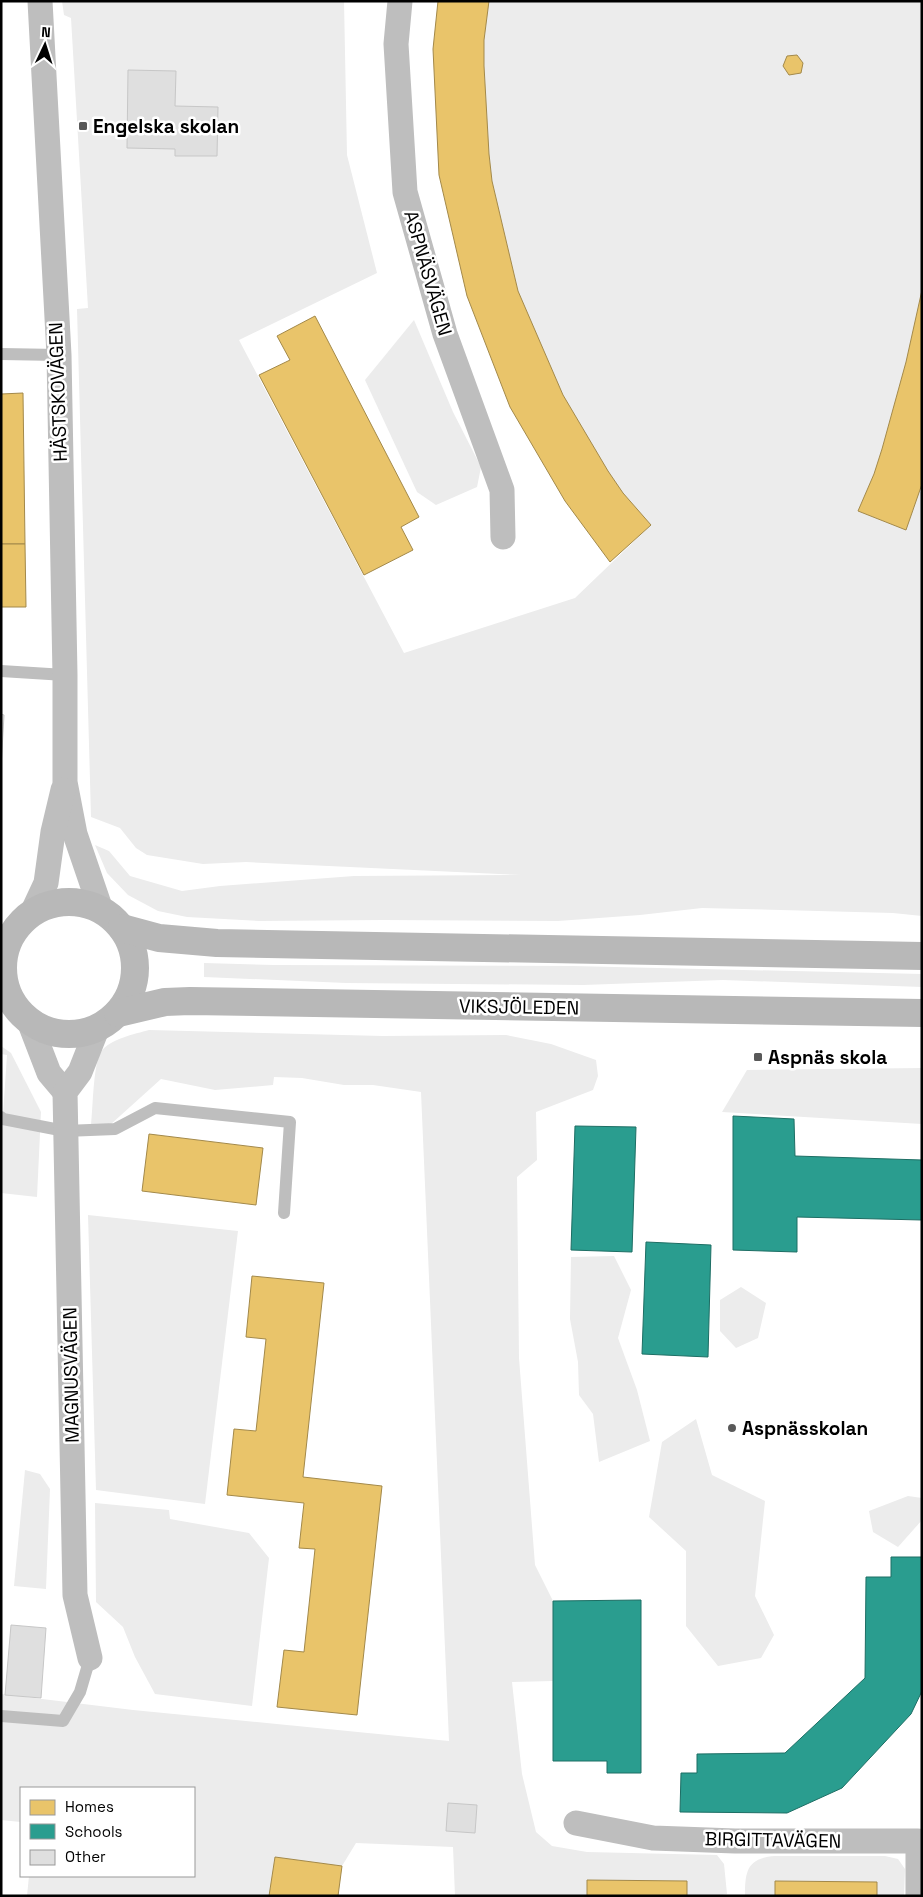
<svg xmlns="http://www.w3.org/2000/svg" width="923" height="1897" font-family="'Space Grotesk',sans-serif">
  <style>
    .green { fill: #ececec }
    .homes { fill: #e9c46a; stroke: #a3894a }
    .schools { fill: #2a9d8f; stroke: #1d6e64 }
    .building { fill: #dfdfdf; stroke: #c7c7c7 }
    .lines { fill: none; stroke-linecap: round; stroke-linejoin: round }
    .lane { stroke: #bebebe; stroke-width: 12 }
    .street { stroke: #bebebe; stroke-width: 25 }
    .secondary { stroke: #b8b8b8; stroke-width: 28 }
    .poi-dot { fill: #595959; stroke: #fff; stroke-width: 2 }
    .labels { text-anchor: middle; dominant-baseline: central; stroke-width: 5; stroke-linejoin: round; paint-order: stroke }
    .poi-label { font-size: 19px; font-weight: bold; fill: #000; stroke: #fff; text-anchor: start }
    .street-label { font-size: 19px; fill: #000; stroke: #fff }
  </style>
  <rect width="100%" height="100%" fill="#fff"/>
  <!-- green -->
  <g class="green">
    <path d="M 62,1 L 344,1 L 347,155 L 377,273 L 239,340 L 404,653 L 575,598 L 651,525 L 623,493 L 608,471 L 563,395 L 518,291 L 492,181 L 489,154 L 484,66 L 484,40 L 489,1 L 922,1 L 922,290 L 906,362 L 882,449 L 874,474 L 858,511 L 906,530 L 919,491 L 922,493 L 922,916 L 893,913 L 702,908 L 640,915 L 558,921 L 383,920 L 259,921 L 187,917 L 158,911 L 128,895 L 107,873 L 95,845 L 109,851 L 130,876 L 182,891 L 220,886 L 354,876 L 521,875 L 246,862 L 203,864 L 147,855 L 136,848 L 120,828 L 91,817 L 77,309 L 88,308 L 71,18 L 64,15 Z"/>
    <path d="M 414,320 L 453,412 L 481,467 L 477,487 L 436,505 L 417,492 L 365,380 Z"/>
    <path d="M 204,963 L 274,965 L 573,966 L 922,974 L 922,987 L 723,980 L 583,985 L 346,983 L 204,977 Z"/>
    <path d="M 149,1030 L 383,1036 L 506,1035 L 551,1044 L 596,1060 L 598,1076 L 593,1090 L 536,1112 L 537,1160 L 517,1177 L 519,1358 L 535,1565 L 553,1601 L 553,1681 L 512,1682 L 522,1774 L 536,1832 L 552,1846 L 587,1852 L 717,1855 L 724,1864 L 727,1894 L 717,1896 L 687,1896 L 687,1881 L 587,1880 L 587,1896 L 455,1896 L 453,1847 L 356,1843 L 342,1866 L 275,1857 L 269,1896 L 27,1896 L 29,1876 L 194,1876 L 194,1788 L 21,1788 L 21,1822 L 1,1820 L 1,1694 L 133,1710 L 449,1741 L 421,1092 L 373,1085 L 344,1085 L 302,1078 L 274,1077 L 273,1085 L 215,1090 L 161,1079 L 110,1125 L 91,1125 C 93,1108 93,1065 101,1052 C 109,1039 135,1034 149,1030 Z"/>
    <path d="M 1,1046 L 11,1053 L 41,1112 L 37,1197 L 1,1193 L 1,1144 L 7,1055 L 1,1054 Z"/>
    <path d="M 922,1068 L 922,1124 L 722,1112 L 747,1070 Z"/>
    <path d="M 88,1215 L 238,1231 L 205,1504 L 96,1490 Z"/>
    <path d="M 614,1256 L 631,1290 L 618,1338 L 637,1390 L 650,1441 L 599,1462 L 593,1414 L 579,1395 L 578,1362 L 570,1319 L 571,1257 Z"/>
    <path d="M 741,1287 L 766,1303 L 758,1338 L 736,1348 L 720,1331 L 720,1300 Z"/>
    <path d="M 696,1419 L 712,1475 L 765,1501 L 755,1596 L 774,1635 L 761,1658 L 718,1666 L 686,1626 L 686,1551 L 649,1517 L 662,1442 Z"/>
    <path d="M 25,1470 L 40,1474 L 50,1489 L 46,1589 L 14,1586 Z"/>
    <path d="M 908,1496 L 922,1498 L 922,1520 L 898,1547 L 873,1532 L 869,1511 Z"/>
    <path d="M 95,1503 L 169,1510 L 170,1519 L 249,1533 L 269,1558 L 252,1706 L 155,1694 L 135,1657 L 123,1627 L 96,1602 Z"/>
    <path d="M 775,1856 L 885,1856 L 898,1859 L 905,1869 L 904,1896 L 877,1896 L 877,1882 L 775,1881 L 775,1896 L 745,1896 C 745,1871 747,1858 775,1856 Z"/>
  </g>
  <!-- homes -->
  <g class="homes">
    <path d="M 438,1 L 489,1 L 484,40 L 484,66 L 489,154 L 492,181 L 518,291 L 563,395 L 608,471 L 623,493 L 651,525 L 610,562 L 565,501 L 510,407 L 467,296 L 439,175 L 433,49 Z"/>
    <path d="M 797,55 L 803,63 L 801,73 L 789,75 L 783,66 L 787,56 Z"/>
    <path d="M 922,290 L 922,484 L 906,530 L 858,511 L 874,474 L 882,449 L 906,362 Z"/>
    <path d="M 315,316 L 419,517 L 401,527 L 413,550 L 364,575 L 259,375 L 290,360 L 277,336 Z"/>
    <path d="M 23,393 L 25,544 L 1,544 L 1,394 Z"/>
    <path d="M 1,544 L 25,544 L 26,607 L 1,607 Z"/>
    <path d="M 149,1134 L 263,1148 L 256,1205 L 142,1191 Z"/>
    <path d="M 252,1276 L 324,1283 L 303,1477 L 382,1486 L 357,1715 L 277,1707 L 284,1650 L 304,1652 L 315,1549 L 299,1548 L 304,1503 L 227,1495 L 234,1429 L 256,1431 L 266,1339 L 246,1337 Z"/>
    <path d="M 275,1857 L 342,1866 L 338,1896 L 269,1896 Z"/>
    <path d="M 587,1880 L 687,1881 L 687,1896 L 587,1896 Z"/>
    <path d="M 775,1881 L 877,1882 L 877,1896 L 775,1896 Z"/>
  </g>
  <!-- schools -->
  <g class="schools">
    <path d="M 733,1116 L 794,1119 L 795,1156 L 922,1160 L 922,1220 L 797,1217 L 797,1252 L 733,1250 Z"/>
    <path d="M 575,1126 L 636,1127 L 632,1252 L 571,1250 Z"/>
    <path d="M 646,1242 L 711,1245 L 708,1357 L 642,1354 Z"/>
    <path d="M 891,1557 L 922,1557 L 922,1691 L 911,1714 L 842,1788 L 787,1813 L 680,1812 L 681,1773 L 697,1773 L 697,1754 L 785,1753 L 865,1678 L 866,1577 L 891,1577 Z"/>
    <path d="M 641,1600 L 641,1773 L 607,1773 L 607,1761 L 553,1761 L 553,1601 Z"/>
  </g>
  <!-- building -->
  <g class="building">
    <path d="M 128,70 L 176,71 L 175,106 L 218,107 L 217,156 L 175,156 L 175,149 L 127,148 Z"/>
    <path d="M 1,714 L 4,715 L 1,768 Z"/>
    <path d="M 11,1625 L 46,1628 L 41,1698 L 5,1695 Z"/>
    <path d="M 448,1803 L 477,1805 L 475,1833 L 446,1831 Z"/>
  </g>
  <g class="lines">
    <!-- lane -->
    <g class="lane">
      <path d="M 1,354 L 59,355"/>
      <path d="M 1,671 L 65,675"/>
      <path d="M 1,1117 L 3,1119 L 65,1131 L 115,1129 L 155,1108 L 290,1122 L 284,1213"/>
      <path d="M 1,1716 L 63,1721 L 80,1692 L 90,1658"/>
    </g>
    <!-- street -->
    <g class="street">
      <path d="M 40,1 L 59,355 L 65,675 L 65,782 L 75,834 L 101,910"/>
      <path d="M 400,1 L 396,44 L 405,192 L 445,334 L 502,490 L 503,537"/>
      <path d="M 32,913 L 46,883 L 53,832 L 63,790"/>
      <path d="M 29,1021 L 49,1073 L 65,1092"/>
      <path d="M 90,1658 L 75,1595 L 65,1092 L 80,1072 L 97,1029"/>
      <path d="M 576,1823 L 653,1838 L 735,1841 L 918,1841 L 918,1896"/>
    </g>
    <!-- secondary -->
    <g class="secondary">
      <circle cx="69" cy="968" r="66"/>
      <path d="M 122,928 L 159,938 L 217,943 L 922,956"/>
      <path d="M 118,1013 L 165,1002 L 190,1001 L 922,1013"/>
    </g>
  </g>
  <!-- markers -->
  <g class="poi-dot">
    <rect x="78" y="121" width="10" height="10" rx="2.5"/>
    <rect x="753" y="1052" width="10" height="10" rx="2.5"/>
    <circle cx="732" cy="1428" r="5"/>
  </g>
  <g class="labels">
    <!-- poi labels -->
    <g class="poi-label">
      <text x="93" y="126">Engelska skolan</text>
      <text x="768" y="1057">Aspnäs skola</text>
      <text x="742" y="1428">Aspnässkolan</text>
    </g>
    <!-- street labels -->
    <g class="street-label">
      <text transform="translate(428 273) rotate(74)">ASPNÄSVÄGEN</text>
      <text transform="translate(58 392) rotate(-92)">HÄSTSKOVÄGEN</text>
      <text transform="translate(519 1007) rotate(1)">VIKSJÖLEDEN</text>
      <text transform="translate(71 1375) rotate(-91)">MAGNUSVÄGEN</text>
      <text transform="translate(773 1840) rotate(1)">BIRGITTAVÄGEN</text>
    </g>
  </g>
  <!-- border -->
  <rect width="923" height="1897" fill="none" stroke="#000000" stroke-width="5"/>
  <!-- legend -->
  <rect x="20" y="1787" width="175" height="90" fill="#ffffff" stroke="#999999"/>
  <rect x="30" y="1800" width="25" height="15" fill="#e9c46a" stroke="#999999"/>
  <text x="65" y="1812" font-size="15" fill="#000000">Homes</text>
  <rect x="30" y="1824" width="25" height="15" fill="#2a9d8f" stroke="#999999"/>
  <text x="65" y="1837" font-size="15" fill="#000000">Schools</text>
  <rect x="30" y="1850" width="25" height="15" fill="#dfdfdf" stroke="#999999"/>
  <text x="65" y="1862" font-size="15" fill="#000000">Other</text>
  <!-- north arrow -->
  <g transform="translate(45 45) rotate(4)" stroke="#ffffff" stroke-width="4" paint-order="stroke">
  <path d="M0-4L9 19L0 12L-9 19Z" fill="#000000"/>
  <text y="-8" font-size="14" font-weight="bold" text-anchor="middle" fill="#000000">N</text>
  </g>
</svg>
